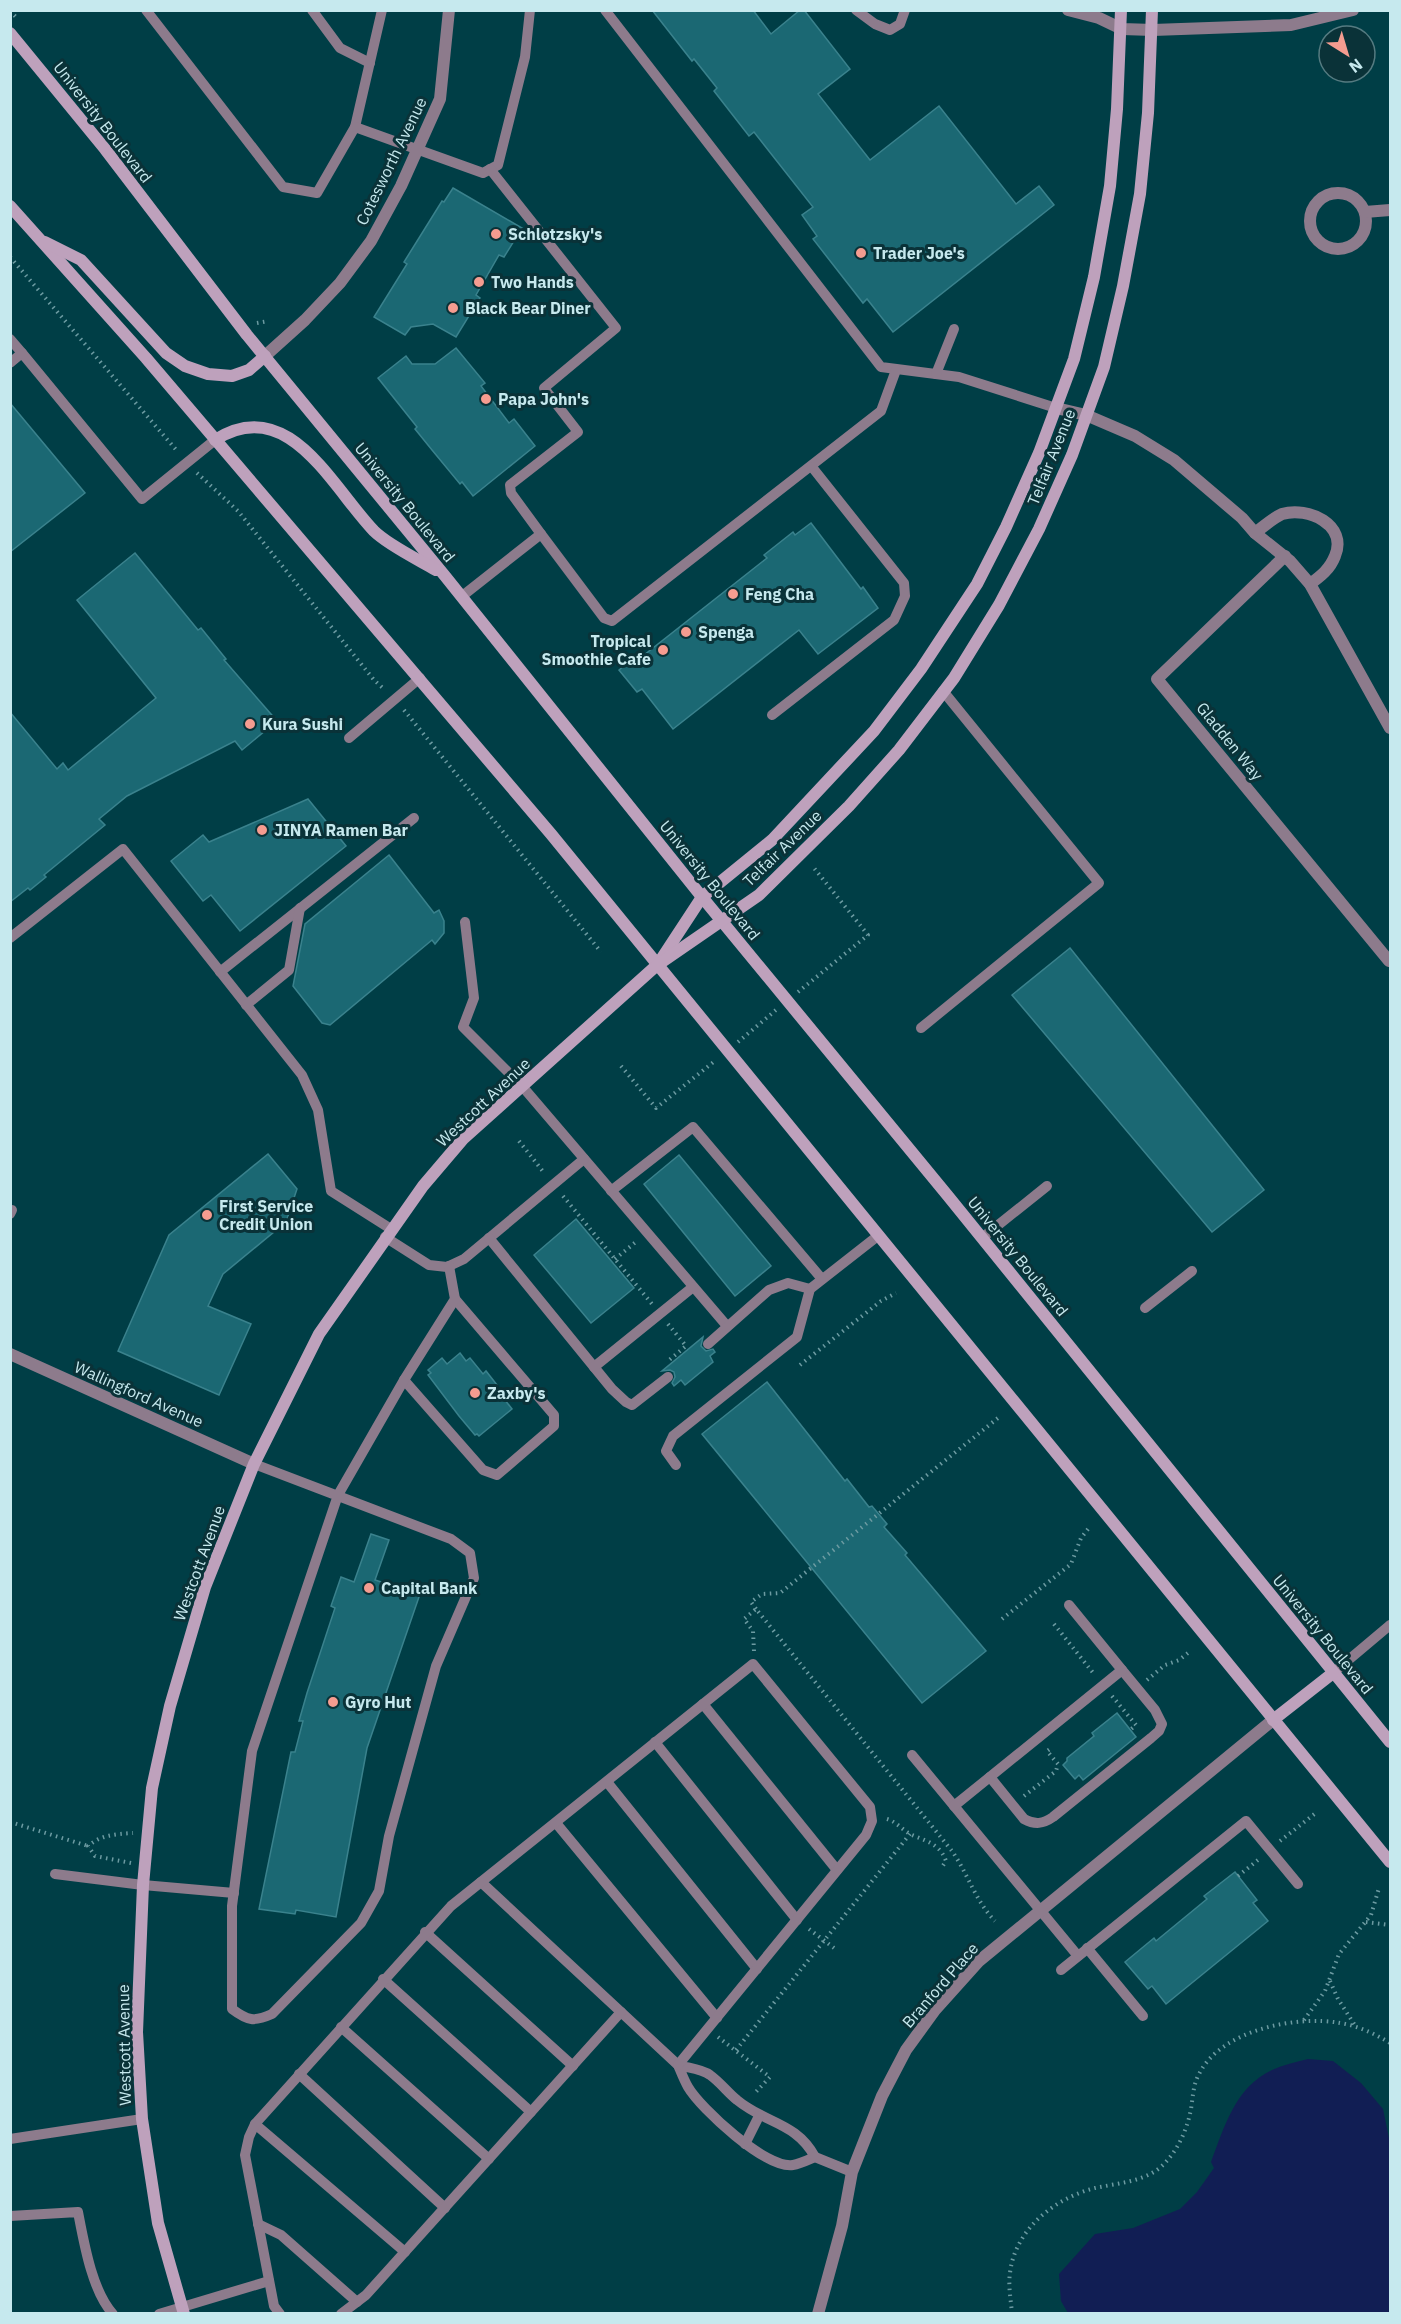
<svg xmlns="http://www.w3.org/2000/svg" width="1401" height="2324" font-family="'IBM Plex Sans',sans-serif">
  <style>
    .water { fill: #111e54 }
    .building { fill: #1b6873; stroke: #3a828d; stroke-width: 1.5 }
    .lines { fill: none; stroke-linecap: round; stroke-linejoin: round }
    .path { stroke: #6c9ba2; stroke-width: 4; stroke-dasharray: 1.5 4.5; stroke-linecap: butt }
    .lane { stroke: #8d7b8c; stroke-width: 10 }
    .street { stroke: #8d7b8c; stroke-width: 12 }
    .secondary { stroke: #bea1bc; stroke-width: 12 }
    .poi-dot { fill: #f59c90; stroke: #0a3238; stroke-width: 2 }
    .labels { text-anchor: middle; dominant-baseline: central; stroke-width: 6; stroke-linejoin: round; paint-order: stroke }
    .street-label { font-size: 16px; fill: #c6e9ee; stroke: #0a3238 }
    .poi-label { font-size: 16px; font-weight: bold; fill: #c6e9ee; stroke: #0a3238; text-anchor: start }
  </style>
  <rect width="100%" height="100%" fill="#003e46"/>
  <!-- water -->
  <path class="water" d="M 1308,2059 L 1333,2061 L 1361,2083 L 1383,2109 L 1390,2143 L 1390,2313 L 1068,2313 L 1061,2301 L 1059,2274 L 1095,2234 L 1133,2228 L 1180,2209 L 1197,2192 L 1214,2168 L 1211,2162 C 1224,2128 1235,2087 1272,2070 C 1283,2065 1296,2062 1308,2059 Z"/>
  <!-- building -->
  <g class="building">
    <path d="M 652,10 L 753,10 L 771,34 L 800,10 L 804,10 L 850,69 L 818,94 L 870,160 L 939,106 L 1016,204 L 1039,186 L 1054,205 L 893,332 L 867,299 L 863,303 L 813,239 L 817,236 L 802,215 L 813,207 L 754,132 L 749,136 L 714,91 L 717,88 L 694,59 L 692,61 Z"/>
    <path d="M 453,188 L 522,228 L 504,257 L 499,255 L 476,295 L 480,298 L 456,337 L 433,324 L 411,327 L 405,335 L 374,317 L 407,264 L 404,262 L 419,238 L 442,201 L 444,202 Z"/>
    <path d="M 456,348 L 485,383 L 481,386 L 509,423 L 514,419 L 535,446 L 473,496 L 462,482 L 460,484 L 432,450 L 415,429 L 417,427 L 378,378 L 406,356 L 412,364 L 435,364 Z"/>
    <path d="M 10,403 L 85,493 L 10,552 Z"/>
    <path d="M 811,523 L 861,589 L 863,587 L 878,608 L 818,654 L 799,630 L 673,729 L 642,689 L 637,692 L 619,670 L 641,652 L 644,655 L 767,558 L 764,555 L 793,532 L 795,535 Z"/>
    <path d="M 135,553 L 198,630 L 201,628 L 226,659 L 224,660 L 277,721 L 242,750 L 235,741 L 127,796 L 99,819 L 105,825 L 44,875 L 46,877 L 30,890 L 28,888 L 10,902 L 10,712 L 57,769 L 63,763 L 68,770 L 156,698 L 77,600 Z"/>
    <path d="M 308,799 L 346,846 L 240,931 L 211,895 L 203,901 L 171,861 L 203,835 L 209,842 Z"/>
    <path d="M 389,855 L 434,913 L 439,910 L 444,921 L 444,933 L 435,944 L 432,940 L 330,1025 L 322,1023 L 293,986 L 305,924 Z"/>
    <path d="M 1070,948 L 1264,1190 L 1212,1232 L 1012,995 Z"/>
    <path d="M 268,1154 L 297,1189 L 286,1222 L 223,1274 L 208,1306 L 251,1324 L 219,1395 L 118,1351 L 169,1235 Z"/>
    <path d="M 679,1155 L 771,1266 L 735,1296 L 644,1184 Z"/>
    <path d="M 576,1219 L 634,1288 L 591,1323 L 534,1255 Z"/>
    <path d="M 703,1337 L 701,1346 L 706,1351 L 713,1349 L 715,1352 L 710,1356 L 713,1362 L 685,1385 L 681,1380 L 674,1386 L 672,1383 L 675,1377 L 674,1372 L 670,1370 L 662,1371 Z"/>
    <path d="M 460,1353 L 466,1361 L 470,1358 L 483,1374 L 486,1371 L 497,1385 L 495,1387 L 512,1409 L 479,1436 L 477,1434 L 475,1435 L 459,1416 L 428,1375 L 431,1373 L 428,1370 L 442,1358 L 447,1364 Z"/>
    <path d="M 767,1382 L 845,1481 L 847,1479 L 869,1507 L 872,1506 L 887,1524 L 884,1527 L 907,1553 L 905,1555 L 986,1651 L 922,1703 L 702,1434 Z"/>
    <path d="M 371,1534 L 389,1540 L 375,1580 L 420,1594 L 367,1748 L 336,1917 L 296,1910 L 295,1914 L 259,1909 L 291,1752 L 295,1752 L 303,1721 L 299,1721 L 307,1693 L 335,1608 L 331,1606 L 341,1577 L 354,1582 Z"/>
    <path d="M 1117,1713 L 1136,1737 L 1083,1780 L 1079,1775 L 1075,1779 L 1063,1765 L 1067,1761 L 1067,1758 L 1094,1736 L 1092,1733 Z"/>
    <path d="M 1235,1872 L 1257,1900 L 1253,1903 L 1268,1921 L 1166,2004 L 1152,1986 L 1148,1989 L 1125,1962 L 1154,1938 L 1156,1941 L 1207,1899 L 1204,1896 Z"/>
  </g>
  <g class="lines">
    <!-- path -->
    <g class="path">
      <path d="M 10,11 L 17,18"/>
      <path d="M 10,257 L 178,452"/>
      <path d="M 257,323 L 268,321"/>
      <path d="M 197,473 L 238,511 L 374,680 L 384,689"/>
      <path d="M 404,710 L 601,952"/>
      <path d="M 798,992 L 868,935 L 814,868"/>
      <path d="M 738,1042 L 776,1010"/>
      <path d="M 621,1066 L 656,1108 L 716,1060"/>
      <path d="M 519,1141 L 545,1174"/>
      <path d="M 563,1196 L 652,1304"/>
      <path d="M 615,1259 L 637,1241"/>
      <path d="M 668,1324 L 686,1346 L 668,1361"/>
      <path d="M 800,1365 L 881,1301 L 896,1293"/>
      <path d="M 756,1609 L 751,1602 L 762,1594 L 780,1593 L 998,1418"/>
      <path d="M 1002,1619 L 1071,1564 L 1081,1538 L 1088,1529"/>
      <path d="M 1054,1624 L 1094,1674"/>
      <path d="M 754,1651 L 753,1631 L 744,1619 L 756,1609 L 952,1851 C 968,1874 976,1902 995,1921"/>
      <path d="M 1147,1680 L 1165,1665 L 1179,1660 L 1188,1653"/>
      <path d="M 1112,1696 L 1136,1725 L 1130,1730"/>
      <path d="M 1024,1796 L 1056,1771 L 1058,1764 L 1047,1751 L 1050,1749"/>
      <path d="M 887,1819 C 897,1822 902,1830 912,1835 C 926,1841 940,1844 946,1861 L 942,1867"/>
      <path d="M 10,1822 L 88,1846"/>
      <path d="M 1280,1841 L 1317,1812"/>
      <path d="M 131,1863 L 95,1856 L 88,1846 C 101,1835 115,1834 133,1833"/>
      <path d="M 1238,1876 L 1258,1860"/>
      <path d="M 1366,1922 L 1390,1925"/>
      <path d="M 809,1929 L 834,1948"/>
      <path d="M 1330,1981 L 1338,1999 L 1356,2027"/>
      <path d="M 1304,2020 L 1325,1991 L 1339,1954 L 1371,1915 L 1379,1888"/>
      <path d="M 718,2037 L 770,2077 L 754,2094"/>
      <path d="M 736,2050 L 910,1834"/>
      <path d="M 1012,2314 C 1011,2300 1008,2286 1010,2273 C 1015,2229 1055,2198 1095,2188 C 1118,2183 1145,2182 1163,2165 C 1178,2150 1187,2130 1191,2109 C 1193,2097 1193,2085 1199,2074 C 1221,2030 1296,2015 1340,2023 C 1359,2026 1375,2034 1390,2043"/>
    </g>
    <!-- lane -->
    <g class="lane">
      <path d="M 146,10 L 283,187 L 317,193 L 355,127 L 382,10"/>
      <path d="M 312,10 L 340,48 L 370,63"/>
      <path d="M 605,10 L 881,367 L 959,377 L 1056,408"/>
      <path d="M 856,10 L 875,24 L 890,30 L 900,24 L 905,10"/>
      <path d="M 355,127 L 483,173 L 498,165 L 525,57 L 530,10"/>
      <path d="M 490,169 L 616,328 L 544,388 L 578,432 L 510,485 L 511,493 L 541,534"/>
      <path d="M 10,339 L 22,353"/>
      <path d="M 10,363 L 22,353 L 142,499 L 215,440"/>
      <path d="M 936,374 L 954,329"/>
      <path d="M 461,597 L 541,534 L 604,618 L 612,621 L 881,411 L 896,370"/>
      <path d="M 772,715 L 894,620 L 905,596 L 904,583 L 812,467"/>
      <path d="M 349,738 L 420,678"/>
      <path d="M 465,922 L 474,998 L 463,1027 L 522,1086 L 727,1326"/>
      <path d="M 10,938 L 123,849 L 302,1075 L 318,1110 L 331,1191 L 391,1229"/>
      <path d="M 220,972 L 414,818"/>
      <path d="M 246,1005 L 289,970 L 300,908"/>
      <path d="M 921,1028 L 1099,883 L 943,691"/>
      <path d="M 611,1191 L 693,1127 L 822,1279"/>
      <path d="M 10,1214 L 12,1210"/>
      <path d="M 385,1237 L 429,1265 L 447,1267 L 464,1259 L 584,1159"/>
      <path d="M 489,1238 L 612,1389 L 626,1402 L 632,1405 L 668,1377"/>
      <path d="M 982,1238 L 1047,1186"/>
      <path d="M 1145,1308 L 1192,1271"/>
      <path d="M 708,1344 L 769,1290 L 788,1283 L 810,1289"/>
      <path d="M 594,1367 L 693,1287"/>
      <path d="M 404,1380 L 483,1470 L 497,1475 L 554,1426 L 554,1415 L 455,1299"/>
      <path d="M 254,1464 L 451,1539 L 470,1553 L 474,1578 L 436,1666 L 389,1836 L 379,1891 L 361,1923 L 272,2014 C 254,2022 248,2021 232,2009 L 232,1906 L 252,1751 L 338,1495 L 404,1380 L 455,1299 L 449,1266"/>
      <path d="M 676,1465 L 666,1451 L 673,1436 L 797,1337 L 810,1289 L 879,1235"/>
      <path d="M 1333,1673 L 1390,1625"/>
      <path d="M 703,1704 L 837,1870"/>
      <path d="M 655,1742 L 797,1920"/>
      <path d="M 912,1755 L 1078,1956"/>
      <path d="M 990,1777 L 1024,1819 C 1035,1825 1043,1824 1053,1817 L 1151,1738 L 1159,1731 L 1162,1724 L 1155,1710 L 1122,1670"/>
      <path d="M 607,1782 L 757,1969"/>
      <path d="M 954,1806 L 1122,1670 L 1069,1605"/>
      <path d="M 556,1823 L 717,2018"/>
      <path d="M 55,1874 L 143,1885 L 234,1893"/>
      <path d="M 481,1882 L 678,2065 C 681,2072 684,2080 688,2087 C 701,2109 766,2169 793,2165 C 800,2164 808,2160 815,2157 C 796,2122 766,2124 737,2100 C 728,2093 720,2082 710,2075 C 702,2069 688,2068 678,2065"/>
      <path d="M 425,1932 L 573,2066"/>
      <path d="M 1087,1948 L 1143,2016"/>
      <path d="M 1061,1970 L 1246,1821 L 1298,1884"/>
      <path d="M 383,1979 L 531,2112"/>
      <path d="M 341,2027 L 489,2159"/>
      <path d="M 299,2074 L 445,2208"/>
      <path d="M 255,2124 L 405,2252"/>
      <path d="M 10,2139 L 142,2119"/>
      <path d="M 745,2144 L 759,2116"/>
      <path d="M 815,2157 L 852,2172"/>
      <path d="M 10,2216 L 78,2212 C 84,2243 92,2291 113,2314"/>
      <path d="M 258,2224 L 281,2235 L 357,2302"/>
      <path d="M 159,2314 L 269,2281"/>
      <path d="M 280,2314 L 274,2306 L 245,2155 L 249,2137 L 255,2124 L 451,1906 L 753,1664 L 870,1807 L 872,1821 L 866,1835 L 678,2065"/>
      <path d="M 341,2314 L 366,2295 L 621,2012"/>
    </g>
    <!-- street -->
    <g class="street">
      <path d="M 1068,10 L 1099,18 L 1122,29 L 1153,30 L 1291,25 L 1353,10"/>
      <circle cx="1338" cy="221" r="28"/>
      <path d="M 1365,212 L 1390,210"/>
      <path d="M 265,356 L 305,320 L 340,283 L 371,241 L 401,186 L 440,99 L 449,10"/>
      <path d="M 1056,408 L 1086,415 L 1135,436 L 1174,460 L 1242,518 L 1255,533 L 1290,561 L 1310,584 L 1390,728"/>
      <path d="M 1255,533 C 1263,527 1273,518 1282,514 C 1308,506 1348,525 1335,556 C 1330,569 1321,576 1310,584"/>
      <path d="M 1285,556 L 1157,679 L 1389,961 L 1390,958"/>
      <path d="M 10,1354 L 254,1464"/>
      <path d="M 818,2314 L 842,2226 L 852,2172 L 882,2096 L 906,2050 L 935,2010 L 979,1961 L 1273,1720"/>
    </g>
    <!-- secondary -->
    <g class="secondary">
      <path d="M 10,33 L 105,149 L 247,335 L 445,576 L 702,897 L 948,1196 L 1390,1742"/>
      <path d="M 10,206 L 146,358 L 551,834 L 1390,1862"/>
      <path d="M 45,242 L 81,260 L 166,353 L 185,366 L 208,374 L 232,376 L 249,370 L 265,356"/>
      <path d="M 215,440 C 288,393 331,486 374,531 C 388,545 419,560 436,570"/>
      <path d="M 660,961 L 702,897 L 772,840 L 874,731 L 921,669 L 977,584 L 1006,527 L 1039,453 L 1074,359 L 1094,277 L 1110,186 L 1117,109 L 1121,10"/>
      <path d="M 1273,1720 L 1333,1673"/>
      <path d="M 184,2314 L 158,2223 L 142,2119 L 137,2032 L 143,1885 L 152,1788 L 170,1706 L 205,1587 L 254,1464 L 319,1334 L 423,1186 L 463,1139 L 656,966 L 759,895 L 849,806 L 899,750 L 954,678 L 999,605 L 1039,529 L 1072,455 L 1104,367 L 1123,286 L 1140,194 L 1148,113 L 1152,10"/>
    </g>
  </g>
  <!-- markers -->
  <g class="poi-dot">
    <circle cx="496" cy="234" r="6"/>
    <circle cx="861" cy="253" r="6"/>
    <circle cx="479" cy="282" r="6"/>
    <circle cx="453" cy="308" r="6"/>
    <circle cx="486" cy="399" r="6"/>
    <circle cx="733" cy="594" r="6"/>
    <circle cx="686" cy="632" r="6"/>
    <circle cx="663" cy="650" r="6"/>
    <circle cx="250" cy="724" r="6"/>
    <circle cx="262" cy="830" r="6"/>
    <circle cx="207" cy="1215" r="6"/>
    <circle cx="475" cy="1393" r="6"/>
    <circle cx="369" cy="1588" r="6"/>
    <circle cx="333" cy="1702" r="6"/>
  </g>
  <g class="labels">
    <!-- street labels -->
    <g class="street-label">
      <text transform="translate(103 122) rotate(52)">University Boulevard</text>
      <text transform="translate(391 161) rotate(-64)">Cotesworth Avenue</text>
      <text transform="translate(1051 457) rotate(-68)">Telfair Avenue</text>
      <text transform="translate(405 502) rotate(51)">University Boulevard</text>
      <text transform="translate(1230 741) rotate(51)">Gladden Way</text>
      <text transform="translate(782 848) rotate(-44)">Telfair Avenue</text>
      <text transform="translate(710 880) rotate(51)">University Boulevard</text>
      <text transform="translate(483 1102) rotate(-43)">Westcott Avenue</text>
      <text transform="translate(1018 1256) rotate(51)">University Boulevard</text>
      <text transform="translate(139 1394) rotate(24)">Wallingford Avenue</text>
      <text transform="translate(199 1563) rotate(-70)">Westcott Avenue</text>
      <text transform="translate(1323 1634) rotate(51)">University Boulevard</text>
      <text transform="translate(940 1985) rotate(-49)">Branford Place</text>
      <text transform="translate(124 2045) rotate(-91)">Westcott Avenue</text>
    </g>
    <!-- poi labels -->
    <g class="poi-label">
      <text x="508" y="234">Schlotzsky's</text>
      <text x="873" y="253">Trader Joe's</text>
      <text x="491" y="282">Two Hands</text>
      <text x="465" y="308">Black Bear Diner</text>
      <text x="498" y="399">Papa John's</text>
      <text x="745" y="594">Feng Cha</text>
      <text x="698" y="632">Spenga</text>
      <text x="651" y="641" text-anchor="end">Tropical<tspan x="651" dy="18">Smoothie Cafe</tspan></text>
      <text x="262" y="724">Kura Sushi</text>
      <text x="274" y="830">JINYA Ramen Bar</text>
      <text x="219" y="1206">First Service<tspan x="219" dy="18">Credit Union</tspan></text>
      <text x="487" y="1393">Zaxby's</text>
      <text x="381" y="1588">Capital Bank</text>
      <text x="345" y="1702">Gyro Hut</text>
    </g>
  </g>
  <!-- border -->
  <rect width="1401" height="2324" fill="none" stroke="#c6e9ee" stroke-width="24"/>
  <!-- north arrow -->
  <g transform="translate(1347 54) rotate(143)"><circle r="28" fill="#0a3238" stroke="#557b81" stroke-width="1.5"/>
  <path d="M0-4.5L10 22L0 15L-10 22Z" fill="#f59c90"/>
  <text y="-9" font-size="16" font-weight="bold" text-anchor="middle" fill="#c6e9ee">N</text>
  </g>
</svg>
